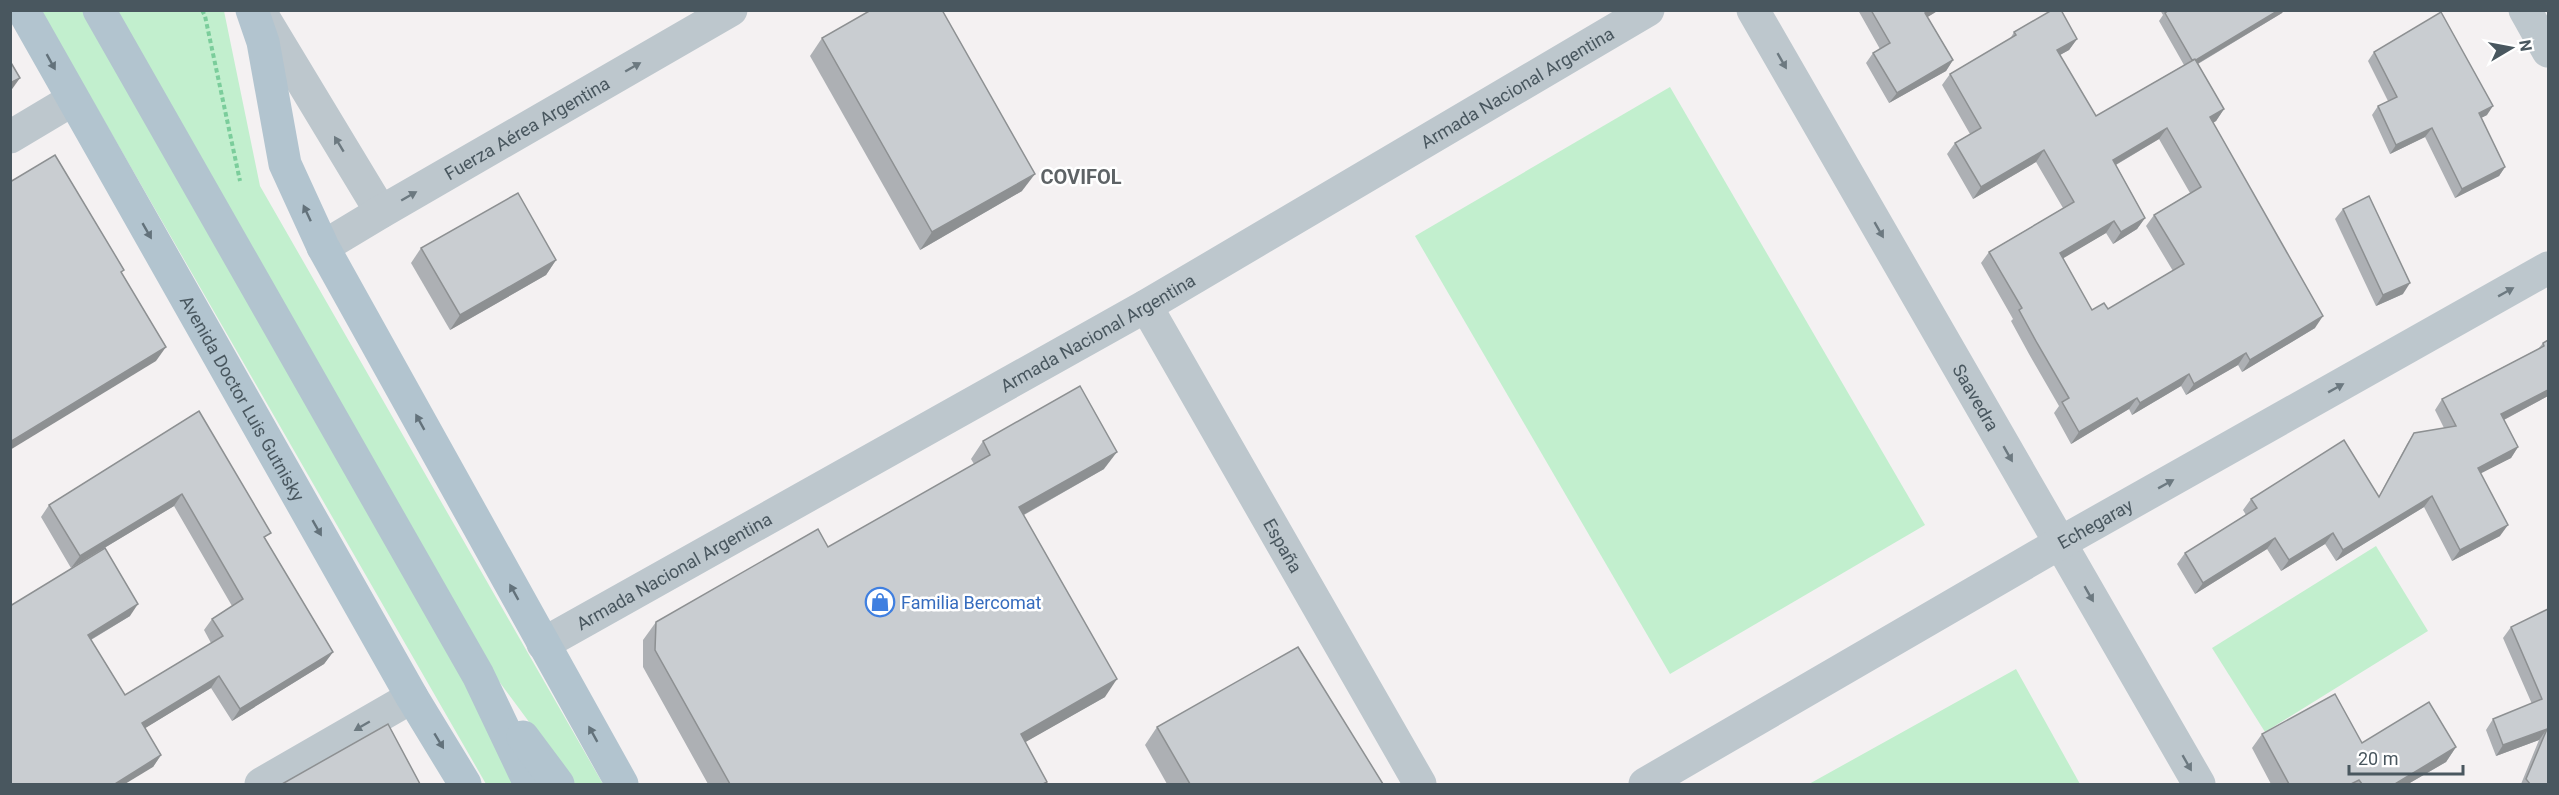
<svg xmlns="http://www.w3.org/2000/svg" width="2559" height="795" font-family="Roboto,sans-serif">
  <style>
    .green { fill: #c2efce }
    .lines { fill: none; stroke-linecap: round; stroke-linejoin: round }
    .path { stroke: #7bcd9b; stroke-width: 4; stroke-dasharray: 4.5 3; stroke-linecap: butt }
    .minor { stroke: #bdc7cd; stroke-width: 33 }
    .major { stroke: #b2c4cf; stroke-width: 33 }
    .wall { fill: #adb0b4; fill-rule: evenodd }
    .shaded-wall { fill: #8d9092 }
    .building { fill: #c9cdd1; stroke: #8d9092; stroke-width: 1.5; fill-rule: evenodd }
    .oneway { fill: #6c7980 }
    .oneway2 { fill: #63727b }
    .labels { text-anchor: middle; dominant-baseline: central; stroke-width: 5; stroke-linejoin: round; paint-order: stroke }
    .street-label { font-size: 18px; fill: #49575f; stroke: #fff }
    .shop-label { font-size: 18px; fill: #366cbe; stroke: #fff; text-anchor: start }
    .neighbourhood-label { font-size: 20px; font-weight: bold; fill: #5e6366; stroke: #fff }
  </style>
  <rect width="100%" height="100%" fill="#f4f1f2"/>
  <!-- green -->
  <g class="green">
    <path d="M 41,11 L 224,11 L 260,186 L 603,784 L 575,784 L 410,561 L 518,784 L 486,784 Z"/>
    <path d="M 1670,87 L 1925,525 L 1670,674 L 1415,236 Z"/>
    <path d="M 2376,546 L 2428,631 L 2265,732 L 2212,648 Z"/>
    <path d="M 2016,669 L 2080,784 L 1809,784 Z"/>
  </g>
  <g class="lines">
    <!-- path -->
    <path class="path" d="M 202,10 L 205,16 L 240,181"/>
    <!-- minor -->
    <g class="minor">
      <path d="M 259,10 L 381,212"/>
      <path id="s1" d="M 1753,10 L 2199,784"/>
      <path d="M 2525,10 L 2548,51"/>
      <path d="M 10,137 L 72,100"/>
      <path id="s2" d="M 323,247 L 381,212 L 731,10"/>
      <path id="s3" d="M 1146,306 L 1420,784"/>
      <path id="s4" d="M 543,644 L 1146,306 L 1648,10"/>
      <path d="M 261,784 L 412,697"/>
      <path id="s5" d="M 1645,784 L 2060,543 L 2548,268"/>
    </g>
    <!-- major -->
    <g class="major">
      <path id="s6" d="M 23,10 L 412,697 L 465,784"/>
      <path d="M 99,10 L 478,675 L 530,784"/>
      <path d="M 252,10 L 263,42 L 285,164 L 323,247 L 622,784"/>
      <path d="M 523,737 L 558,784"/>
    </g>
  </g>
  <!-- wall -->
  <g class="wall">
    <path d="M 1858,10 L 1939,10 L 1927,17 L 1953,60 L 1946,71 L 1889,103 L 1866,63 L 1873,53 L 1880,49 Z"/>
    <path d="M 2160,10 L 2284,10 L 2282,13 L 2198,64 L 2224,109 L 2216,121 L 2213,123 L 2315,328 L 2242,372 L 2238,365 L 2186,395 L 2181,386 L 2132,415 L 2129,409 L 2071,444 L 2054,413 L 2059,406 L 2029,354 L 2011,321 L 2013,319 L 1981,263 L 1989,252 L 2063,208 L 2036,162 L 1973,199 L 1947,154 L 1955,143 L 1970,134 L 1942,85 L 1950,74 L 2010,39 L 2014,32 L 2077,39 L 2069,50 L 2060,55 L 2096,116 L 2184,65 L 2159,21 L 2163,15 ZM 2159,139 L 2190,193 L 2154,215 L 2146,226 L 2173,271 L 2108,309 L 2092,310 L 2062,258 L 2106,233 L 2113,244 L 2137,229 L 2145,218 L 2116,165 Z"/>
    <path d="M 822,38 L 1022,191 L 920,250 L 810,56 Z"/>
    <path d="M 2374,52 L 2487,115 L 2481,118 L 2505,167 L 2499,176 L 2455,198 L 2425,137 L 2390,154 L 2372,115 L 2378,106 L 2388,101 L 2368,61 Z"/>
    <path d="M 2343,209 L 2403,294 L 2376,306 L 2335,219 Z"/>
    <path d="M 421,248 L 556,260 L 546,275 L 450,330 L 411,263 Z"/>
    <path d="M 2548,340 L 2548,396 L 2504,420 L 2518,447 L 2511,458 L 2480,473 L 2500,536 L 2452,561 L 2424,507 L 2336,561 L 2325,544 L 2281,571 L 2267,549 L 2195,594 L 2177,564 L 2185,553 L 2246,515 L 2243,510 L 2251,499 L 2379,496 L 2407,444 L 2414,433 L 2444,428 L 2435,410 L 2442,399 L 2538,349 L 2543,343 Z"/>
    <path d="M 199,411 L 266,540 L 333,652 L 324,664 L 232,721 L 211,688 L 145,728 L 161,755 L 153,767 L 10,606 L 130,616 L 91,640 L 125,695 L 211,643 L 204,630 L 212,619 L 232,606 L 174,506 L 71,568 L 41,517 L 49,505 Z"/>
    <path d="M 983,441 L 1104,469 L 1024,515 L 1105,697 L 1025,742 L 1047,782 L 1046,784 L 708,784 L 643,667 L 643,640 L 656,622 L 828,547 L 974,464 L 971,459 Z"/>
    <path d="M 2548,609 L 2548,784 L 2521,784 L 2539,740 L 2496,756 L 2486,730 L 2493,719 L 2532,704 L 2503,638 L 2511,627 Z"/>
    <path d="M 1157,727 L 1383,784 L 1167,784 L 1145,745 Z"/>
    <path d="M 2262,734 L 2362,743 L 2456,747 L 2446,762 L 2408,784 L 2271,784 L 2252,748 Z"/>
  </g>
  <!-- shaded-wall -->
  <g class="shaded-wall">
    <path d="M 1929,10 L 1939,10 L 1918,23 L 1925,13 Z"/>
    <path d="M 2279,10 L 2284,10 L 2282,13 L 2187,70 L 2193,61 Z"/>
    <path d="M 2077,39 L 2069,50 L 2049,61 L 2057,50 Z"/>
    <path d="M 1953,60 L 1946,71 L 1889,103 L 1897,93 Z"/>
    <path d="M 20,78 L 10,92 L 10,83 Z"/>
    <path d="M 2493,106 L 2487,115 L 2473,122 L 2479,113 Z"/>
    <path d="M 2224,109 L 2216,121 L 2202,129 L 2210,117 Z"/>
    <path d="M 2167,128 L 2159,139 L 2105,171 L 2113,160 Z"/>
    <path d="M 2432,128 L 2425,137 L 2390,154 L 2396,145 Z"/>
    <path d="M 2044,150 L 2036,162 L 1973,199 L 1981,187 Z"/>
    <path d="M 2505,167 L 2499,176 L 2455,198 L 2462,189 Z"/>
    <path d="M 1035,174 L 1022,191 L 920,250 L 932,232 Z"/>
    <path d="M 2145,218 L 2137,229 L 2113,244 L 2121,232 Z"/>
    <path d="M 2114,221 L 2106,233 L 2052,265 L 2060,253 Z"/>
    <path d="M 556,260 L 546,275 L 450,330 L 460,315 Z"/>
    <path d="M 2410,283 L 2403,294 L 2376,306 L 2383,295 Z"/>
    <path d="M 2323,316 L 2315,328 L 2242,372 L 2250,360 Z"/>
    <path d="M 166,347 L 156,361 L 10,450 L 10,442 Z"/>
    <path d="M 2246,353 L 2238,365 L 2186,395 L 2194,384 Z"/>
    <path d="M 2189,374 L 2181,386 L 2132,415 L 2140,403 Z"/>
    <path d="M 2548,390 L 2548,396 L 2494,425 L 2501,414 Z"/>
    <path d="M 2137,398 L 2129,409 L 2071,444 L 2079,432 Z"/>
    <path d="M 2518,447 L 2511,458 L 2470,479 L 2478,468 Z"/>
    <path d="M 1117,452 L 1104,469 L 1007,524 L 1019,507 Z"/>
    <path d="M 182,494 L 174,506 L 71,568 L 80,556 Z"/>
    <path d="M 2432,496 L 2424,507 L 2336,561 L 2343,550 Z"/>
    <path d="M 2508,525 L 2500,536 L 2452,561 L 2460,550 Z"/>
    <path d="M 2333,533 L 2325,544 L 2281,571 L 2289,560 Z"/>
    <path d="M 2275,538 L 2267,549 L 2195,594 L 2203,583 Z"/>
    <path d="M 138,604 L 130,616 L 80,646 L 88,635 Z"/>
    <path d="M 333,652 L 324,664 L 232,721 L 240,709 Z"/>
    <path d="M 219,676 L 211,688 L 134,735 L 142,723 Z"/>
    <path d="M 1117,679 L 1105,697 L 1008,752 L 1021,734 Z"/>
    <path d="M 2547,729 L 2539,740 L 2496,756 L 2503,745 Z"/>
    <path d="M 2456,747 L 2446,762 L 2408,784 L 2395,784 Z"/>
    <path d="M 161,755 L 153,767 L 125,784 L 115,784 Z"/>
  </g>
  <!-- building -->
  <g class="building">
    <path d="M 871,10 L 942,10 L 1035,174 L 932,232 L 822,38 Z"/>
    <path d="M 1871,10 L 1929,10 L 1925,13 L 1953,60 L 1897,93 L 1873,53 L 1890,43 Z"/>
    <path d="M 2052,10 L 2061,10 L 2077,39 L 2057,50 L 2096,116 L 2195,59 L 2224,109 L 2210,117 L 2323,316 L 2250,360 L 2246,353 L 2194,384 L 2189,374 L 2140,403 L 2137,398 L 2079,432 L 2062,402 L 2069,398 L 2037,343 L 2019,310 L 2022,308 L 1989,252 L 2074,202 L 2044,150 L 1981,187 L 1955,143 L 1981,128 L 1950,74 L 2016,35 L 2014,32 ZM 2167,128 L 2201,187 L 2154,215 L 2184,264 L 2108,309 L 2104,303 L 2092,310 L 2060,253 L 2114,221 L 2121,232 L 2145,218 L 2113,160 Z"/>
    <path d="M 2169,10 L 2279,10 L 2196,60 L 2195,59 L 2192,60 L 2165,13 Z"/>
    <path d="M 2441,12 L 2493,106 L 2479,113 L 2505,167 L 2462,189 L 2432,128 L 2396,145 L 2378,106 L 2397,97 L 2374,52 Z"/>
    <path d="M 10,61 L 20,78 L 10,83 Z"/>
    <path d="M 55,155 L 124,270 L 121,272 L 166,347 L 10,442 L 10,182 Z"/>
    <path d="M 518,193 L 556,260 L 460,315 L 421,248 Z"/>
    <path d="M 2369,196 L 2410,283 L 2383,295 L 2343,209 Z"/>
    <path d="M 2548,340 L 2548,390 L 2501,414 L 2518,447 L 2478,468 L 2508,525 L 2460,550 L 2432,496 L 2343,550 L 2333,533 L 2289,560 L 2275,538 L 2203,583 L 2185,553 L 2257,508 L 2251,499 L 2344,440 L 2379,497 L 2414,433 L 2456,426 L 2442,399 L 2544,346 L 2543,343 Z"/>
    <path d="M 1080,386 L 1117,452 L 1019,507 L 1117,679 L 1021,734 L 1047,782 L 1043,784 L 730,784 L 655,650 L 656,622 L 818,529 L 828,547 L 990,455 L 983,441 Z"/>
    <path d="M 199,411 L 271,533 L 264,537 L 333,652 L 240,709 L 219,676 L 142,723 L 161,755 L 115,784 L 10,784 L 10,606 L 105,548 L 138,604 L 88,635 L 125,695 L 223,636 L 212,619 L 243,599 L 182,494 L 80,556 L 49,505 Z"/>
    <path d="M 2548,609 L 2548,784 L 2530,784 L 2526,779 L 2547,729 L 2503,745 L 2493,719 L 2542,699 L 2511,627 Z"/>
    <path d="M 1298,647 L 1383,784 L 1190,784 L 1157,727 Z"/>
    <path d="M 2335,694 L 2362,743 L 2429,702 L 2456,747 L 2395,784 L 2362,784 L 2359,780 L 2351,784 L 2289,784 L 2262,734 Z"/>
    <path d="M 388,724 L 420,784 L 282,784 Z"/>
  </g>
  <!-- one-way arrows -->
  <defs><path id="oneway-solid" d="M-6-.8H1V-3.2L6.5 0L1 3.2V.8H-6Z" transform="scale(1.5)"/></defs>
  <g class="oneway">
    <use href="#oneway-solid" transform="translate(1782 61) rotate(60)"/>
    <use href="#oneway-solid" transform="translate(633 67) rotate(-30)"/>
    <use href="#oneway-solid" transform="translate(339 144) rotate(-121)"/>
    <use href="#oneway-solid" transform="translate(409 196) rotate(-30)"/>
    <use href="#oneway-solid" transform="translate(1879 230) rotate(60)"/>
    <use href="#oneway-solid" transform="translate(2506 292) rotate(-29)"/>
    <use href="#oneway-solid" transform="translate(2336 388) rotate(-29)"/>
    <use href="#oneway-solid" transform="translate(2008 454) rotate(60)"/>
    <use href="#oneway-solid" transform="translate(2166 484) rotate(-29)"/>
    <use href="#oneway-solid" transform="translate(2089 594) rotate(60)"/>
    <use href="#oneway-solid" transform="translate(362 726) rotate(150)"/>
    <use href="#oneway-solid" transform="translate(2187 763) rotate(60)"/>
  </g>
  <g class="oneway2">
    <use href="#oneway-solid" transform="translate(51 62) rotate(61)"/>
    <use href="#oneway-solid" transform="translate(307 213) rotate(-115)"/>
    <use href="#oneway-solid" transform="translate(147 231) rotate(60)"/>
    <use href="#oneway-solid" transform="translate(420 422) rotate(-119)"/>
    <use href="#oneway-solid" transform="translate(317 528) rotate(60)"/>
    <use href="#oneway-solid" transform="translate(514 592) rotate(-119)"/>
    <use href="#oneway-solid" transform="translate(593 734) rotate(-119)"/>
    <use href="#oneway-solid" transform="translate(439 741) rotate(59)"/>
  </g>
  <!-- icons -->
  <defs>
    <g id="shop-ring" transform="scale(1.5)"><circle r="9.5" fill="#fff" stroke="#3f7fe0" stroke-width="1.5"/><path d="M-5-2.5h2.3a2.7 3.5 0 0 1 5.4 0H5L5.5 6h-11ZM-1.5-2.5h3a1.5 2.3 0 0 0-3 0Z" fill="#3f7fe0"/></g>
  </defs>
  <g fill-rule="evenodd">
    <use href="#shop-ring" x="880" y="602"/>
  </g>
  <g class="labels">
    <!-- street labels -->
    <g class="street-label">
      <text stroke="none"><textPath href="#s4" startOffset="1122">Armada Nacional Argentina</textPath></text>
      <text stroke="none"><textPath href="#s2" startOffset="236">Fuerza Aérea Argentina</textPath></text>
      <text stroke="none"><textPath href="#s4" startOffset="636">Armada Nacional Argentina</textPath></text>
      <text stroke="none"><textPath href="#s1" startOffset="447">Saavedra</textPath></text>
      <text stroke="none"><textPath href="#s6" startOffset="446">Avenida Doctor Luis Gutnisky</textPath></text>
      <text stroke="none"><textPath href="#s5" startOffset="520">Echegaray</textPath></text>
      <text stroke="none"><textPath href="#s3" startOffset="276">España</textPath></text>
      <text stroke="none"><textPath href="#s4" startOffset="150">Armada Nacional Argentina</textPath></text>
    </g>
    <!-- shop labels -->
    <g class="shop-label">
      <text x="901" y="602">Familia Bercomat</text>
    </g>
    <!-- neighbourhood labels -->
    <g class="neighbourhood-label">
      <text x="1081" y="177">COVIFOL</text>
    </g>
  </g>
  <!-- border -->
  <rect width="2559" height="795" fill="none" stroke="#49575f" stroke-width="24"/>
  <!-- north arrow -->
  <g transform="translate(2511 48) rotate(80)" stroke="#ffffff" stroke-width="4.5" paint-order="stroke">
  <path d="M0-4.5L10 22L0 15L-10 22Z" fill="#49575f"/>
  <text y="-9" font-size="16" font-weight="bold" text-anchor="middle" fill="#49575f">N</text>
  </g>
  <!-- scale -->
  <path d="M2349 765v9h114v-9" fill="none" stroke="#49575f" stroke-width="3"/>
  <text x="2358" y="765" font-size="18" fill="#49575f" stroke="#ffffff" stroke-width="4.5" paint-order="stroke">20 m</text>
</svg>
